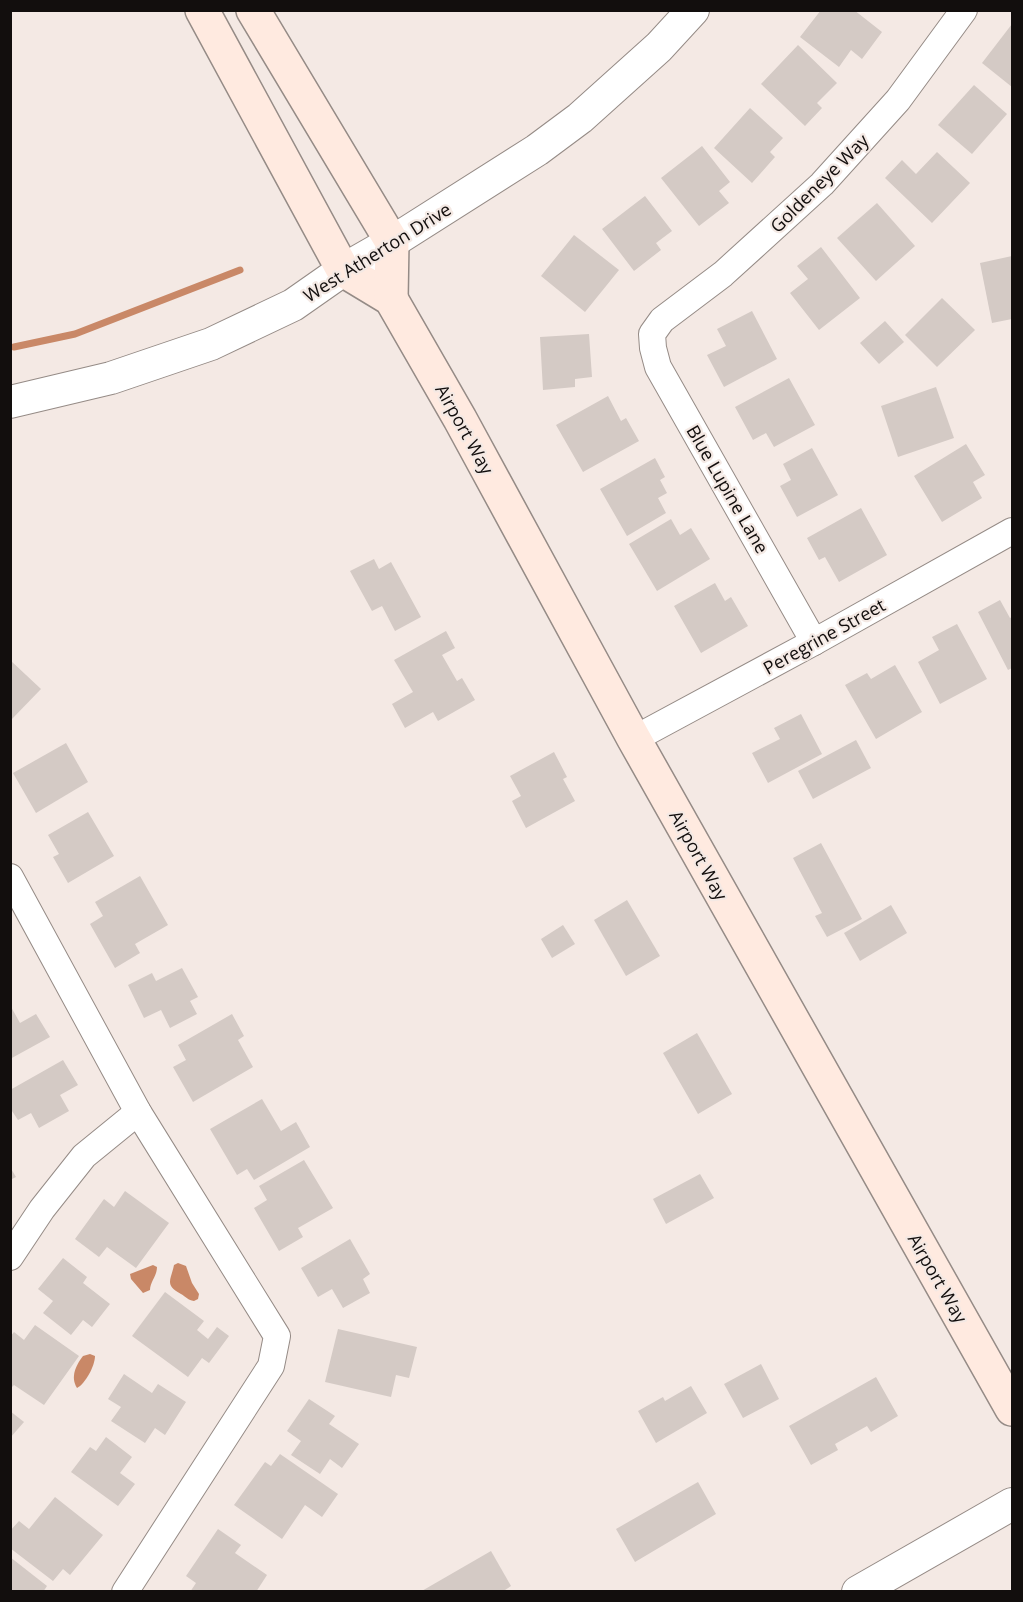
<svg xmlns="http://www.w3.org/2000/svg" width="1023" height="1602" font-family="'Open Sans',sans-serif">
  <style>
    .water { fill: #c98867 }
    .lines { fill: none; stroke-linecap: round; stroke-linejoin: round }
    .stream { stroke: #c98867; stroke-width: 7 }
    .building { fill: #d4cac5 }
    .minor-casing { stroke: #958b86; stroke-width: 28 }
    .tertiary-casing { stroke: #958b86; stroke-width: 34 }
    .secondary-casing { stroke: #958b86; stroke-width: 36 }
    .minor { stroke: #fff; stroke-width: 26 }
    .tertiary { stroke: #fff; stroke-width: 32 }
    .secondary { stroke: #ffeae0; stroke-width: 33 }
    .labels { text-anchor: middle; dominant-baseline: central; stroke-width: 4.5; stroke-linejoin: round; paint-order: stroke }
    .street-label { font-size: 18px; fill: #120e0d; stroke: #f4e9e4 }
  </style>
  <rect width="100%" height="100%" fill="#f4e9e4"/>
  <!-- water -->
  <g class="water">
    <path d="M 178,1263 L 186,1266 L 192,1283 L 199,1294 L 198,1299 L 194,1301 C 188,1300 186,1297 181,1294 C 164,1285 171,1280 174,1265 Z"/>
    <path d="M 153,1265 L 157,1267 C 157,1276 150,1282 150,1290 L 143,1293 L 131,1279 L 130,1274 Z"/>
    <path d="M 90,1354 L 95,1356 C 95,1366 85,1384 77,1388 C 70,1377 76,1365 83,1356 Z"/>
  </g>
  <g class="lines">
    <!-- stream -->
    <path class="stream" d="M 14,347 L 75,334 L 240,270"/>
  </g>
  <!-- building -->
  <g class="building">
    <path d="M 821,10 L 854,10 L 882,32 L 862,59 L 851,50 L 839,67 L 800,37 Z"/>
    <path d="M 1012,24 L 1012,87 L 982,63 Z"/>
    <path d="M 798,45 L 837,83 L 817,103 L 822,108 L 805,126 L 761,84 Z"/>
    <path d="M 974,85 L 1007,114 L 972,154 L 938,125 Z"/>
    <path d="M 750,108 L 783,138 L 770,152 L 775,157 L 752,183 L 714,148 Z"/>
    <path d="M 702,146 L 730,182 L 719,191 L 729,203 L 699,226 L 661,178 Z"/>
    <path d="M 937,152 L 970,183 L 932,223 L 885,178 L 902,160 L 916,174 Z"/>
    <path d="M 645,196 L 672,231 L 656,243 L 661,250 L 634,271 L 602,229 Z"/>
    <path d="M 877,203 L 915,246 L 876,281 L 837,238 Z"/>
    <path d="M 574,235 L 619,270 L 585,312 L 541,276 Z"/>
    <path d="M 821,247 L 860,298 L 819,330 L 790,293 L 808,279 L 797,266 Z"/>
    <path d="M 1012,256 L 1012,319 L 992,323 L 980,263 Z"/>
    <path d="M 942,298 L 975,330 L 937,367 L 905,335 Z"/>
    <path d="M 752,311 L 777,359 L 724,387 L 707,355 L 726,346 L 717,329 Z"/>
    <path d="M 885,321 L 904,342 L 879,364 L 860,343 Z"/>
    <path d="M 589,334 L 592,377 L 575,379 L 575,387 L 543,390 L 540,337 Z"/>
    <path d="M 789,378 L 815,425 L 774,447 L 766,433 L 753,440 L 735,407 Z"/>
    <path d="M 936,387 L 954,438 L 898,457 L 881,406 Z"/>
    <path d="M 608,396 L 621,421 L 626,418 L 639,441 L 583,472 L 556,425 Z"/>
    <path d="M 966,444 L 985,475 L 973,482 L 982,498 L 942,522 L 914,476 Z"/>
    <path d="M 812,448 L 838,495 L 797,517 L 780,486 L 791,480 L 783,464 Z"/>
    <path d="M 655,458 L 665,477 L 660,480 L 667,493 L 658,498 L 666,513 L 627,536 L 600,489 Z"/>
    <path d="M 861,508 L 887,555 L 839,582 L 825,557 L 819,560 L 807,538 Z"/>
    <path d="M 671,519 L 680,535 L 691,528 L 710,559 L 657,591 L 629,544 Z"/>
    <path d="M 374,559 L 379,569 L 391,562 L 421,617 L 395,631 L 382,606 L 372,611 L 350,571 Z"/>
    <path d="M 715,583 L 725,601 L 731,597 L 748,626 L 701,653 L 674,606 Z"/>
    <path d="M 1000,600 L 1010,618 L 1012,617 L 1012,668 L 1008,670 L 978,612 Z"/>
    <path d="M 957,624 L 987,679 L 940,704 L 918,662 L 939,650 L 932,637 Z"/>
    <path d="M 446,631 L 455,648 L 442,655 L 457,681 L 462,678 L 475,700 L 438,721 L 433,712 L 405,728 L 392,704 L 413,692 L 394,660 Z"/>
    <path d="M 10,660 L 41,689 L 10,721 Z"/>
    <path d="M 895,665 L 922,712 L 876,739 L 845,685 L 867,673 L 871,679 Z"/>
    <path d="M 801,714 L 822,754 L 768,783 L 752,753 L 780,739 L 774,728 Z"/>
    <path d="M 856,740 L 871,768 L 813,799 L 798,771 Z"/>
    <path d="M 66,743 L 88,782 L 36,813 L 13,773 Z"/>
    <path d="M 554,752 L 567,777 L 563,779 L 575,801 L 526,828 L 512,801 L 521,796 L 510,776 Z"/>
    <path d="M 88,812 L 114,856 L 68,883 L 53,857 L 59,854 L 48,835 Z"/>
    <path d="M 821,843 L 862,919 L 827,937 L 815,916 L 822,913 L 793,858 Z"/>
    <path d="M 140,876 L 168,925 L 135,944 L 140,953 L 115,968 L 90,924 L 103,916 L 95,902 Z"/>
    <path d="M 627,900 L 660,956 L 626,976 L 594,920 Z"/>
    <path d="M 891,905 L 907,933 L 860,961 L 844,933 Z"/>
    <path d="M 563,925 L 575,944 L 552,958 L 541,939 Z"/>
    <path d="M 182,968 L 198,997 L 190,1001 L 197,1014 L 170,1028 L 161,1010 L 144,1018 L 128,985 L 152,973 L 156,981 Z"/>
    <path d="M 10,1005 L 20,1023 L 36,1014 L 50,1037 L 10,1059 Z"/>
    <path d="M 232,1014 L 244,1036 L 238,1040 L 253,1067 L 193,1102 L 173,1067 L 186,1060 L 178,1045 Z"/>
    <path d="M 697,1033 L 732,1094 L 698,1114 L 663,1053 Z"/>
    <path d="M 63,1060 L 78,1085 L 60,1095 L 69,1111 L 39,1128 L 31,1113 L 18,1120 L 10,1108 L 10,1090 Z"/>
    <path d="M 262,1099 L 281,1131 L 296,1122 L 310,1147 L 254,1180 L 247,1169 L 237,1175 L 210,1129 Z"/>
    <path d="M 304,1160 L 333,1208 L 298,1228 L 303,1237 L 279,1251 L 254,1208 L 267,1200 L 259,1186 Z"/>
    <path d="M 10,1167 L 16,1177 L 10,1180 Z"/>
    <path d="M 700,1174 L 714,1198 L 666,1224 L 653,1199 Z"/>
    <path d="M 125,1191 L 169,1223 L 136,1268 L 107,1247 L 99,1257 L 75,1239 L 104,1199 L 114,1207 Z"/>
    <path d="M 350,1239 L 370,1274 L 363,1279 L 370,1293 L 343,1308 L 332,1289 L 318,1297 L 301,1268 Z"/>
    <path d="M 63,1258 L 87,1277 L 83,1283 L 110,1304 L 92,1327 L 83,1320 L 71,1335 L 43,1313 L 53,1301 L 38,1289 Z"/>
    <path d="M 165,1292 L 204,1321 L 197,1330 L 208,1339 L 217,1327 L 229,1336 L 209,1363 L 202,1358 L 188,1377 L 132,1336 Z"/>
    <path d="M 35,1325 L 79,1356 L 44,1405 L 14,1385 L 10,1389 L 10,1337 L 14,1332 L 24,1340 Z"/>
    <path d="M 338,1329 L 417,1347 L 409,1378 L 396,1375 L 391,1397 L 325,1382 Z"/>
    <path d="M 761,1364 L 779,1399 L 743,1418 L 724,1384 Z"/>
    <path d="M 124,1374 L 152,1393 L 158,1384 L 186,1402 L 165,1435 L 155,1428 L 145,1443 L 111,1421 L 121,1407 L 108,1399 Z"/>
    <path d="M 876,1377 L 898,1416 L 871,1432 L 867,1426 L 835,1444 L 838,1450 L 811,1465 L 789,1426 Z"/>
    <path d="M 691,1386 L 707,1413 L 656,1443 L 638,1411 L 663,1397 L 665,1401 Z"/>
    <path d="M 309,1399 L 335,1416 L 329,1424 L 359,1444 L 342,1468 L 330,1459 L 320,1474 L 291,1455 L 301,1441 L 287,1431 Z"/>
    <path d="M 10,1411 L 24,1422 L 10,1438 Z"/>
    <path d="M 106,1437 L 132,1457 L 120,1473 L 135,1484 L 118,1506 L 71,1472 L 90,1447 L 96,1451 Z"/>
    <path d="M 280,1454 L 338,1494 L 322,1517 L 305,1505 L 282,1539 L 234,1505 L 265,1462 L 271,1466 Z"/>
    <path d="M 698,1482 L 716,1514 L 635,1562 L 616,1529 Z"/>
    <path d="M 55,1497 L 103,1535 L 70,1575 L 63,1569 L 53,1581 L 10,1548 L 10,1531 L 19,1521 L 29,1529 Z"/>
    <path d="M 218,1529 L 241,1545 L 235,1553 L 267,1575 L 256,1592 L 190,1592 L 196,1583 L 186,1576 Z"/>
    <path d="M 491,1551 L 511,1586 L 502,1592 L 420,1592 Z"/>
    <path d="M 10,1557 L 47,1586 L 43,1592 L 10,1592 Z"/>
  </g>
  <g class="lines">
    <!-- minor casing -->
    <g class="minor-casing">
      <g id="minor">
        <path d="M 814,642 L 658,367 L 653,348 L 652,334 L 662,320 L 723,274 L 822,184 L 898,100 L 964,10"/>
        <path d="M 634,739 L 814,642 L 1012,531"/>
        <path d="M 10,877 L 138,1112 L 277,1336 L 271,1366 L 125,1592"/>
        <path d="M 10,1257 L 42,1209 L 84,1156 L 138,1112"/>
      </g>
    </g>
    <!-- tertiary casing -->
    <g class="tertiary-casing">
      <g id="tertiary">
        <path d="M 10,402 L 111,378 L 211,344 L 293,305 L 343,270 L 392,242 L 537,150 L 580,118 L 659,47 L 693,10"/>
        <path d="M 858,1592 L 1012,1504"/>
      </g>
    </g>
    <!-- secondary casing -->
    <g class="secondary-casing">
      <g id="secondary">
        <path d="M 202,10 L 343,270 L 391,299 L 460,419 L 634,739 L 1012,1409"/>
        <path d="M 253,10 L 392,242 L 391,299"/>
      </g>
    </g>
    <!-- minor -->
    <use href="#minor" class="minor"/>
    <!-- tertiary -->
    <use href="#tertiary" class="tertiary"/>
    <!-- secondary -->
    <use href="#secondary" class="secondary"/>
  </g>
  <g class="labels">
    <!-- street labels -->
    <g class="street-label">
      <text transform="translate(819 183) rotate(-45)">Goldeneye Way</text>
      <text transform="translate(377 252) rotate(-32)">West Atherton Drive</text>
      <text transform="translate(465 429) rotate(61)">Airport Way</text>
      <text transform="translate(728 489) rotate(60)">Blue Lupine Lane</text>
      <text transform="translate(824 636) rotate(-29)">Peregrine Street</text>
      <text transform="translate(699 855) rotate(61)">Airport Way</text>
      <text transform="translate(938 1278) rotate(60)">Airport Way</text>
    </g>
  </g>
  <!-- border -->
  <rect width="1023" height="1602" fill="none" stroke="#120e0d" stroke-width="24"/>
</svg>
